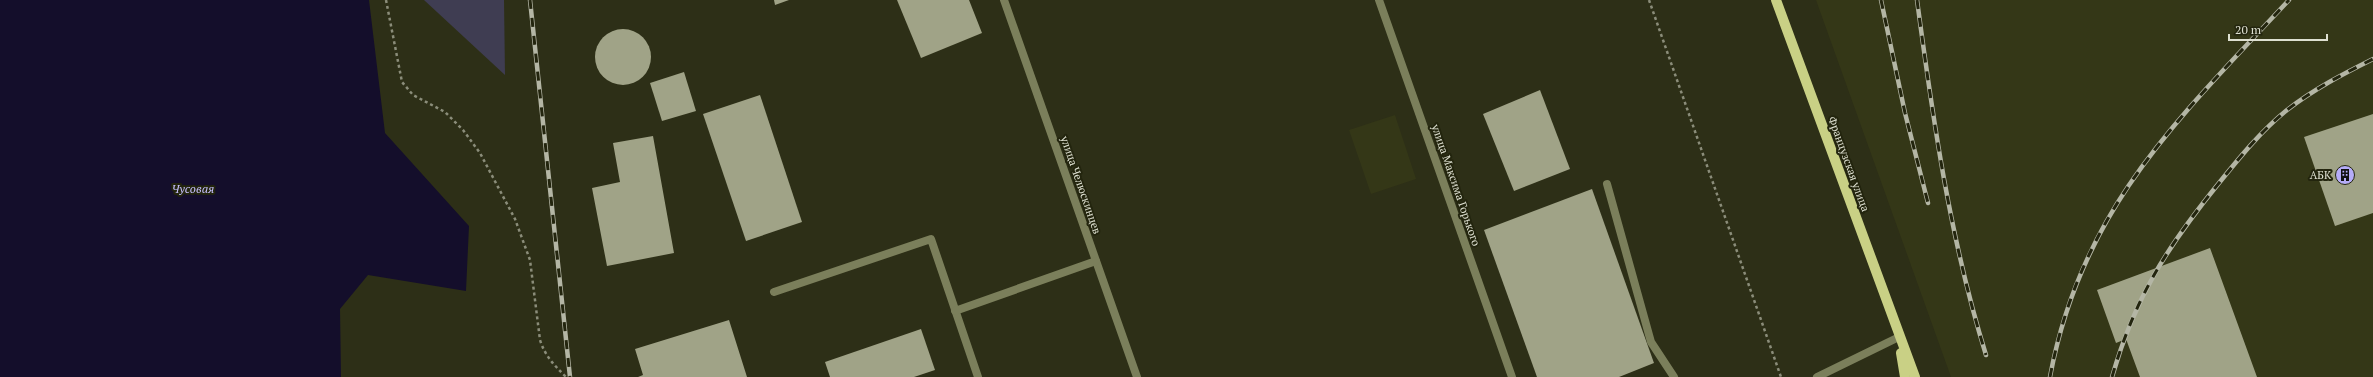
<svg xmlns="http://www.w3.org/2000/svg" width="2373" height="377" font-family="'PT Serif',serif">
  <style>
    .built { fill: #343717 }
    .green { fill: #3f3d52 }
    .water { fill: #140e2b }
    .building { fill: #a0a387 }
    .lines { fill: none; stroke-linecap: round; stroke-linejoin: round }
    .path { stroke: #8b8d7a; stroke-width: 2.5; stroke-dasharray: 3 3; stroke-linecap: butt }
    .service { stroke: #7b7f5b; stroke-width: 8 }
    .minor { stroke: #7b7f5b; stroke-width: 8 }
    .primary { stroke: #c9d085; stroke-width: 10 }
    .rail-casing { stroke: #b4b6a5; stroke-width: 4.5 }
    .rail { stroke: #23250e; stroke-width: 3; stroke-dasharray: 9; stroke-linecap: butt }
    .labels { text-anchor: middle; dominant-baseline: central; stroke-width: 4; stroke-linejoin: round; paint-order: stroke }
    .street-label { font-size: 11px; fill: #dee0d1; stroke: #23250e }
    .poi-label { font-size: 11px; fill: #dee0d1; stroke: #23250e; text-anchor: end }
    .water-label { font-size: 12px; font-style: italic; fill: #c5befc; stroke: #23250e }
  </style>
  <rect width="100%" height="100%" fill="#2d2f17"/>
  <!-- built -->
  <g class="built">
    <path d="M 1816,0 L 2373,0 L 2373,377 L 1951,377 Z"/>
    <path d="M 1395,115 L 1416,179 L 1371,194 L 1349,130 Z"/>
  </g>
  <!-- green -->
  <path class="green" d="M 424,0 L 504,0 L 505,75 Z"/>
  <!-- water -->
  <path class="water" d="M 0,0 L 369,0 L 385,133 L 469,226 L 466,291 L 368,275 L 340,309 L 341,377 L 0,377 Z"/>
  <!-- building -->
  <g class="building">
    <path d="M 774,0 L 789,0 L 775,5 Z"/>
    <path d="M 897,0 L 969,0 L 982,33 L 921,58 Z"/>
    <circle cx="623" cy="57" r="28"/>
    <path d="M 684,72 L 696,111 L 662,121 L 650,83 Z"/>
    <path d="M 1540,90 L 1570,169 L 1514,191 L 1483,114 Z"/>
    <path d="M 760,95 L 802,222 L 746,241 L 703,114 Z"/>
    <path d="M 2373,114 L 2373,213 L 2335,226 L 2304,137 Z"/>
    <path d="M 653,136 L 674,253 L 607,266 L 592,188 L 620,182 L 613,143 Z"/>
    <path d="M 1592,189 L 1654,363 L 1619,377 L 1537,377 L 1484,230 Z"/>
    <path d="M 2210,248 L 2257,377 L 2140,377 L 2126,339 L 2116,343 L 2097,290 Z"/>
    <path d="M 729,320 L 747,377 L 638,377 L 643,375 L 635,349 Z"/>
    <path d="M 921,329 L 935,370 L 914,377 L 830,377 L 825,362 Z"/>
  </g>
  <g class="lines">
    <!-- path -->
    <g class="path">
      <path d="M 386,0 L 402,82 L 413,95 L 445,112 L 463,130 L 480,153 L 515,219 L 530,260 L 540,340 C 545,356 554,365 566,377"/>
      <path d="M 1649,0 L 1781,377"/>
    </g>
    <!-- service -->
    <g class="service">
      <path d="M 1607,184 L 1651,342 L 1674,377"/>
      <path d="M 1817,377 L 1899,337"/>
    </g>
    <!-- minor -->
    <g class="minor">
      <path d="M 1004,0 L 1137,377"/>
      <path d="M 1379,0 L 1512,377"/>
      <path d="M 774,292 L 931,239 L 978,377"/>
      <path d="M 955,311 L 1096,261"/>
    </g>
    <!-- primary -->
    <g class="primary">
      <path d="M 1776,0 L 1915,377"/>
      <path d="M 1901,353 L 1905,377"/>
    </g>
    <!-- rail casing -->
    <g class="rail-casing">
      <g id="rail">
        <path d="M 530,0 L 570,377"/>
        <path d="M 1881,0 L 1905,113 L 1928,203"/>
        <path d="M 1917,0 C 1933,120 1950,239 1986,355"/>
        <path d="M 2050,377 C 2081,209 2178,119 2289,0"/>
        <path d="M 2112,377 C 2135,297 2167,247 2219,183 C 2240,157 2261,131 2287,110 C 2314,89 2343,74 2373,59"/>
      </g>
    </g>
    <!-- rail -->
    <use href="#rail" class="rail"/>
  </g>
  <!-- icons -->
  <defs>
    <g id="building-disc" transform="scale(1)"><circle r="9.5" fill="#b5acf8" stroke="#23250e"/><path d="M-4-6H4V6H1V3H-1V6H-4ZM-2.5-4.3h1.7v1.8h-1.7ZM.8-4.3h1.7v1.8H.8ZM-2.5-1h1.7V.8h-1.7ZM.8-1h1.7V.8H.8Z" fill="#111"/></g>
  </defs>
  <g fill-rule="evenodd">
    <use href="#building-disc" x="2345" y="175"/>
  </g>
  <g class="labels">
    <!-- street labels -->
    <g class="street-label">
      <text transform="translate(1849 164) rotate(70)">Французская улица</text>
      <text transform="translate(1081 185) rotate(71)">улица Челюскинцев</text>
      <text transform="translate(1456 185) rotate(71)">улица Максима Горького</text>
    </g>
    <!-- poi labels -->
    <g class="poi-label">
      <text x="2331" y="175">АБК</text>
    </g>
    <!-- water labels -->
    <g class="water-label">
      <text x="193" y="188">Чусовая</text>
    </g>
  </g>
  <!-- scale -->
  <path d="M2229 34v6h98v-6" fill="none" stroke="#dee0d1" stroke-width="2"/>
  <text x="2235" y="34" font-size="12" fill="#dee0d1" stroke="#23250e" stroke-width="3" paint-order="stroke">20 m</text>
</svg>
